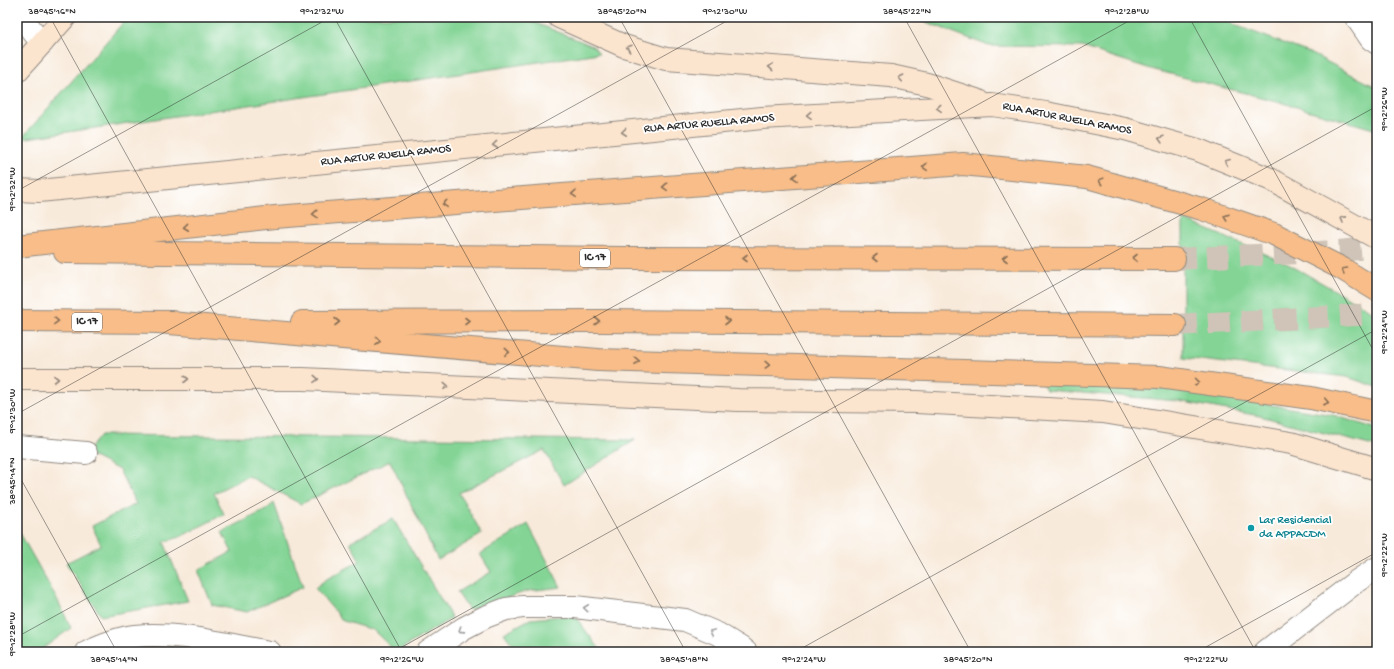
<svg xmlns="http://www.w3.org/2000/svg" width="1394" height="669" font-family="'Gochi Hand',sans-serif">
  <style>
    .green { fill: #83d495; stroke: #578060 }
    .lines { fill: none; stroke-linecap: round; stroke-linejoin: round }
    .highway-tunnel { stroke: #cfc4b7; stroke-width: 22; stroke-dasharray: 22 11; stroke-linecap: butt }
    .street-casing { stroke: #928a82; stroke-width: 24 }
    .secondary-casing { stroke: #928a82; stroke-width: 24 }
    .highway-casing { stroke: #928a82; stroke-width: 24 }
    .street { stroke: #fff; stroke-width: 22 }
    .secondary { stroke: #fce5cf; stroke-width: 22 }
    .highway { stroke: #f8bd88; stroke-width: 22 }
    .oneway { stroke: #94887d }
    .oneway2 { stroke: #876d55 }
    .oneway3 { stroke: #a0a0a0 }
    .ticks { fill: none; stroke: #2b2b2b; stroke-width: 1; stroke-opacity: 0.45 }
    .culture-dot { fill: #0f9aa8; stroke: #fff; stroke-width: 1.5 }
    .labels { text-anchor: middle; dominant-baseline: central; stroke-width: 3.5; stroke-linejoin: round; paint-order: stroke }
    .shield { fill: #fff; stroke: #6b6b6b; stroke-width: 1 }
    .shield-label { font-size: 11px; font-weight: bold; fill: #2b2b2b }
    .street-label { font-size: 12px; fill: #2b2b2b; stroke: #fff }
    .culture-label { font-size: 12px; fill: #0d838f; stroke: #fff; text-anchor: start }
    .neatline { fill: none; stroke: #2b2b2b; stroke-width: 1.5 }
    .ticks-label { font-size: 10px; text-anchor: middle; fill: #2b2b2b }
  </style>
  <rect width="100%" height="100%" fill="#fff"/>
  <filter id="ink" filterUnits="userSpaceOnUse"><feTurbulence type="fractalNoise" baseFrequency=".025" numOctaves="2"/><feDisplacementMap in="SourceGraphic" scale="8" xChannelSelector="R" yChannelSelector="G"/><feConvolveMatrix kernelMatrix="1 2 1 2 8 2 1 2 1" color-interpolation-filters="sRGB"/></filter>
  <filter id="wash" filterUnits="userSpaceOnUse"><feTurbulence type="fractalNoise" baseFrequency=".012" numOctaves="4" result="noise"/><feDisplacementMap in="SourceGraphic" scale="16" xChannelSelector="R" yChannelSelector="G"/><feGaussianBlur stdDeviation="0.9" result="paint"/><feColorMatrix in="noise" values="0 0 0 0 0 0 0 0 0 0 0 0 0 0 0 0 0 1.4 0 .05"/><feComposite in="paint" operator="in"/></filter>
  <g filter="url(#wash)">
    <rect width="100%" height="100%" fill="#f8eada"/>
    <!-- green -->
    <g class="green">
      <path d="M 128,17 L 521,17 L 593,46 L 599,53 L 21,139 Z"/>
      <path d="M 913,17 L 1222,17 L 1232,24 L 1312,54 L 1372,85 L 1377,89 L 1377,130 L 1272,100 L 1151,69 L 1082,47 L 989,46 Z"/>
      <path d="M 1183,219 L 1290,265 L 1377,314 L 1377,387 L 1347,377 L 1183,358 Z"/>
      <path d="M 1042,383 L 1175,389 L 1333,415 L 1377,429 L 1377,447 L 1260,416 L 1178,401 L 1046,390 Z"/>
      <path d="M 101,435 L 635,440 L 564,485 L 544,450 L 459,493 L 482,534 L 438,560 L 390,461 L 301,504 L 248,476 L 214,493 L 224,514 L 180,537 L 164,542 L 188,601 L 101,616 L 66,563 L 101,545 L 92,526 L 136,504 L 119,470 L 86,453 Z"/>
      <path d="M 274,503 L 303,587 L 247,612 L 212,605 L 198,570 L 232,552 L 222,532 L 266,510 Z"/>
      <path d="M 393,519 L 452,618 L 396,652 L 373,630 L 343,621 L 315,588 L 325,580 L 360,561 L 350,542 Z"/>
      <path d="M 528,524 L 561,587 L 528,591 L 469,610 L 457,592 L 491,572 L 480,554 Z"/>
      <path d="M 20,533 L 58,601 L 71,628 L 38,652 L 17,652 L 17,534 Z"/>
      <path d="M 574,615 L 602,652 L 518,652 L 504,633 L 530,619 Z"/>
    </g>
  </g>
  <g filter="url(#ink)">
    <g class="lines">
      <!-- highway-tunnel -->
      <g class="highway-tunnel">
        <path d="M 1174,259 L 1340,251 L 1377,247"/>
        <path d="M 1175,325 L 1377,314"/>
      </g>
      <!-- street casing -->
      <g class="street-casing">
        <g id="street">
          <path d="M 21,17 L 42,43"/>
          <path d="M 1356,17 L 1371,39 L 1377,43"/>
          <path d="M 17,447 L 86,453"/>
          <path d="M 86,652 C 101,645 118,638 135,636 C 177,631 228,645 270,652"/>
          <path d="M 428,652 L 464,628 L 485,617 L 506,609 L 523,607 L 575,607 L 685,620 L 718,634 L 741,648 L 746,652"/>
          <path d="M 1265,652 L 1357,581 L 1377,568"/>
        </g>
      </g>
      <!-- secondary casing -->
      <g class="secondary-casing">
        <g id="secondary">
          <path d="M 559,17 L 624,46 L 666,59 L 891,76 L 927,84 L 979,101"/>
          <path d="M 17,71 L 65,17"/>
          <path d="M 17,190 L 39,191 L 762,118 L 992,105 L 1046,113 L 1125,129 L 1198,150 L 1270,179 L 1377,238"/>
          <path d="M 17,379 L 303,379 L 738,400 L 916,402 L 1103,412 L 1291,443 L 1377,469"/>
        </g>
      </g>
      <!-- highway casing -->
      <g class="highway-casing">
        <g id="highway">
          <path d="M 17,246 L 275,217 L 963,164 L 1087,177 L 1202,209 L 1274,234 L 1341,268 L 1377,290"/>
          <path d="M 65,252 L 624,258 L 1174,259"/>
          <path d="M 17,321 L 172,322"/>
          <path d="M 158,322 L 598,360 L 1159,377 L 1311,398 L 1377,412"/>
          <path d="M 302,322 L 599,321 L 1175,325"/>
        </g>
      </g>
      <!-- street -->
      <use href="#street" class="street"/>
      <!-- secondary -->
      <use href="#secondary" class="secondary"/>
      <!-- highway -->
      <use href="#highway" class="highway"/>
    </g>
    <!-- one-way arrows -->
    <defs><path id="oneway-chevron" d="M-2-3.5L2.5 0L-2 3.5" fill="none" stroke-width="1.6" stroke-linecap="round" stroke-linejoin="round"/></defs>
    <g class="oneway">
      <use href="#oneway-chevron" transform="translate(629 48) rotate(-162)"/>
      <use href="#oneway-chevron" transform="translate(771 67) rotate(-176)"/>
      <use href="#oneway-chevron" transform="translate(901 78) rotate(-168)"/>
      <use href="#oneway-chevron" transform="translate(939 108) rotate(177)"/>
      <use href="#oneway-chevron" transform="translate(809 115) rotate(177)"/>
      <use href="#oneway-chevron" transform="translate(624 132) rotate(174)"/>
      <use href="#oneway-chevron" transform="translate(1161 139) rotate(-164)"/>
      <use href="#oneway-chevron" transform="translate(495 145) rotate(174)"/>
      <use href="#oneway-chevron" transform="translate(1227 162) rotate(-158)"/>
      <use href="#oneway-chevron" transform="translate(1343 219) rotate(-151)"/>
      <use href="#oneway-chevron" transform="translate(56 379)"/>
      <use href="#oneway-chevron" transform="translate(186 379)"/>
      <use href="#oneway-chevron" transform="translate(316 379) rotate(3)"/>
      <use href="#oneway-chevron" transform="translate(446 386) rotate(3)"/>
    </g>
    <g class="oneway2">
      <use href="#oneway-chevron" transform="translate(925 167) rotate(176)"/>
      <use href="#oneway-chevron" transform="translate(795 177) rotate(176)"/>
      <use href="#oneway-chevron" transform="translate(1101 181) rotate(-165)"/>
      <use href="#oneway-chevron" transform="translate(665 187) rotate(176)"/>
      <use href="#oneway-chevron" transform="translate(574 194) rotate(176)"/>
      <use href="#oneway-chevron" transform="translate(445 204) rotate(176)"/>
      <use href="#oneway-chevron" transform="translate(315 214) rotate(176)"/>
      <use href="#oneway-chevron" transform="translate(1226 217) rotate(-161)"/>
      <use href="#oneway-chevron" transform="translate(186 227) rotate(174)"/>
      <use href="#oneway-chevron" transform="translate(745 258) rotate(-180)"/>
      <use href="#oneway-chevron" transform="translate(875 258) rotate(-180)"/>
      <use href="#oneway-chevron" transform="translate(1005 258) rotate(-180)"/>
      <use href="#oneway-chevron" transform="translate(1135 258) rotate(-180)"/>
      <use href="#oneway-chevron" transform="translate(1344 270) rotate(-149)"/>
      <use href="#oneway-chevron" transform="translate(56 321) rotate(1)"/>
      <use href="#oneway-chevron" transform="translate(467 321)"/>
      <use href="#oneway-chevron" transform="translate(597 321)"/>
      <use href="#oneway-chevron" transform="translate(727 321)"/>
      <use href="#oneway-chevron" transform="translate(337 322)"/>
      <use href="#oneway-chevron" transform="translate(378 341) rotate(5)"/>
      <use href="#oneway-chevron" transform="translate(507 352) rotate(5)"/>
      <use href="#oneway-chevron" transform="translate(637 361) rotate(2)"/>
      <use href="#oneway-chevron" transform="translate(767 365) rotate(2)"/>
      <use href="#oneway-chevron" transform="translate(1197 382) rotate(8)"/>
      <use href="#oneway-chevron" transform="translate(1326 402) rotate(12)"/>
    </g>
    <g class="oneway3">
      <use href="#oneway-chevron" transform="translate(586 608) rotate(-174)"/>
      <use href="#oneway-chevron" transform="translate(461 630) rotate(147)"/>
      <use href="#oneway-chevron" transform="translate(712 632) rotate(-155)"/>
    </g>
  </g>
  <!-- ticks -->
  <path class="ticks" d="M 50,17 L 402,652M 334,17 L 686,652M 619,17 L 971,652M 904,17 L 1256,652M 1189,17 L 1377,357M 17,191 L 331,17M 17,414 L 734,17M 17,472 L 117,652M 17,637 L 1136,17M 393,652 L 1377,106M 795,652 L 1377,329M 1197,652 L 1377,552"/>
  <!-- markers -->
  <circle class="culture-dot" cx="1251" cy="528" r="4"/>
  <g class="labels">
    <!-- shield labels -->
    <g class="shield">
      <rect x="580" y="249" width="30" height="18" rx="3"/>
      <rect x="72" y="313" width="30" height="18" rx="3"/>
    </g>
    <g class="shield-label">
      <text x="595" y="258">IC 17</text>
      <text x="87" y="322">IC 17</text>
    </g>
    <!-- street labels -->
    <g class="street-label">
      <text transform="translate(1067 119) rotate(11)">RUA ARTUR RUELLA RAMOS</text>
      <text transform="translate(709 124) rotate(-5)">RUA ARTUR RUELLA RAMOS</text>
      <text transform="translate(386 156) rotate(-6)">RUA ARTUR RUELLA RAMOS</text>
    </g>
    <!-- culture labels -->
    <g class="culture-label">
      <text x="1259" y="521">Lar Residencial<tspan x="1259" dy="14">da APPACDM</tspan></text>
    </g>
  </g>
  <!-- margin -->
  <rect width="1394" height="669" fill="none" stroke="#fff" stroke-width="44"/>
  <rect x="22" y="22" width="1350" height="625" class="neatline"/>
  <g class="ticks-label">
    <text x="52" y="14">38°45'16"N</text>
    <text x="322" y="14">9°12'32"W</text>
    <text x="622" y="14">38°45'20"N</text>
    <text x="725" y="14">9°12'30"W</text>
    <text x="907" y="14">38°45'22"N</text>
    <text x="1127" y="14">9°12'28"W</text>
    <text transform="translate(1383 109) rotate(-90)" y="4">9°12'26"W</text>
    <text transform="translate(11 189) rotate(-90)" y="4">9°12'32"W</text>
    <text transform="translate(1383 332) rotate(-90)" y="4">9°12'24"W</text>
    <text transform="translate(11 411) rotate(-90)" y="4">9°12'30"W</text>
    <text transform="translate(11 481) rotate(-90)" y="4">38°45'14"N</text>
    <text transform="translate(1383 555) rotate(-90)" y="4">9°12'22"W</text>
    <text transform="translate(11 634) rotate(-90)" y="4">9°12'28"W</text>
    <text x="114" y="662">38°45'14"N</text>
    <text x="402" y="662">9°12'26"W</text>
    <text x="684" y="662">38°45'18"N</text>
    <text x="804" y="662">9°12'24"W</text>
    <text x="968" y="662">38°45'20"N</text>
    <text x="1206" y="662">9°12'22"W</text>
  </g>
</svg>
